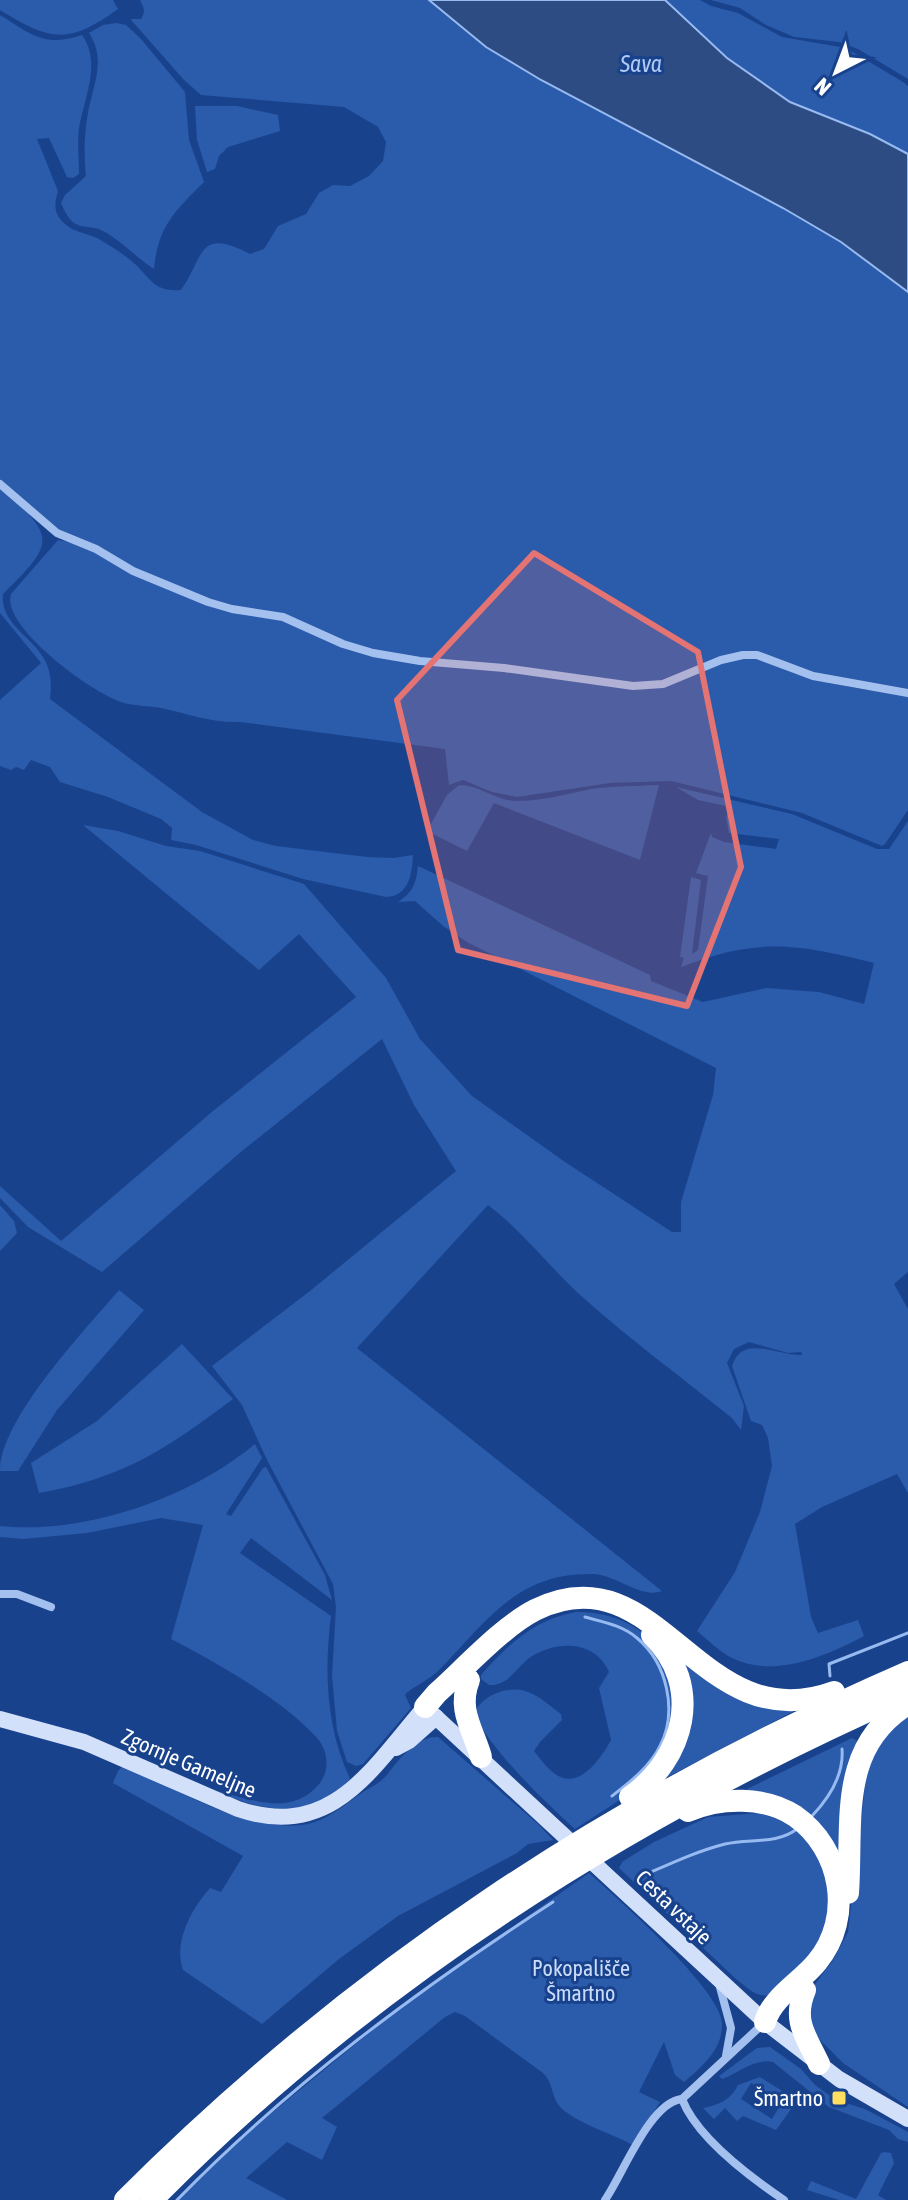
<svg xmlns="http://www.w3.org/2000/svg" width="908" height="2200" font-family="'Asap Condensed',sans-serif">
  <style>
    .green { fill: #2b5bab; fill-rule: evenodd }
    .water { fill: #2d4c83; stroke: #97baf1; stroke-width: 2 }
    .lines { fill: none; stroke-linecap: round; stroke-linejoin: round }
    .stream { stroke: #97baf1; stroke-width: 3 }
    .street { stroke: #a4c0ee; stroke-width: 8 }
    .secondary { stroke: #d2e0fa; stroke-width: 16 }
    .highway { stroke: #fff; stroke-width: 22 }
    .marked { fill: #e47373; fill-opacity: 0.2; stroke: #e47373; stroke-width: 6; stroke-linejoin: round }
    .poi-dot { fill: #ffde62; stroke: #19428d; stroke-width: 3 }
    .labels { text-anchor: middle; dominant-baseline: central; stroke-width: 6; stroke-linejoin: round; paint-order: stroke }
    .street-label { font-size: 22px; fill: #fff; stroke: #19428d }
    .park-label { font-size: 22px; fill: #cadcfa; stroke: #19428d }
    .poi-label { font-size: 22px; fill: #fff; stroke: #19428d; text-anchor: end }
    .water-label { font-size: 24px; font-style: italic; fill: #b0caf5; stroke: #19428d }
  </style>
  <rect width="100%" height="100%" fill="#19428d"/>
  <!-- green -->
  <g class="green">
    <path d="M 0,0 L 113,0 L 118,9 C 68,45 50,41 0,10 Z"/>
    <path d="M 140,0 L 429,0 L 486,47 L 541,80 L 783,208 L 841,242 L 908,292 L 908,691 L 826,677 L 757,653 L 662,682 L 636,683 L 418,658 L 366,648 L 256,611 L 199,596 L 136,569 L 59,530 L 0,480 L 0,15 C 31,34 44,48 82,35 C 102,63 84,98 79,128 C 77,143 79,159 79,174 L 73,178 L 67,177 L 49,138 L 37,139 L 58,191 C 55,202 53,211 61,220 C 72,233 85,232 99,239 C 112,247 124,254 135,264 C 151,279 154,292 181,290 C 205,256 197,227 250,254 L 264,249 L 278,226 L 306,214 L 319,193 L 333,185 L 350,186 L 369,176 L 383,161 L 386,142 L 378,127 L 344,107 L 201,95 L 184,80 L 132,21 L 131,19 L 141,19 C 146,11 144,8 140,0 Z"/>
    <path d="M 665,0 L 700,0 L 711,6 L 738,13 L 782,37 L 846,48 L 903,82 L 908,86 L 908,154 L 870,134 L 790,102 L 727,58 Z"/>
    <path d="M 711,0 L 908,0 L 908,79 L 858,49 L 839,42 L 794,37 L 766,25 L 740,8 Z"/>
    <path d="M 116,23 L 126,25 L 141,39 L 185,92 L 189,140 L 204,182 C 175,211 158,226 154,269 C 137,258 123,243 107,233 C 85,220 75,237 61,203 L 65,195 L 86,176 C 84,156 84,138 87,119 C 91,88 108,62 89,33 L 103,25 Z"/>
    <path d="M 195,106 L 237,106 L 278,115 L 280,131 L 228,147 L 219,156 L 215,169 L 207,172 L 197,140 Z"/>
    <path d="M 0,487 C 56,537 56,542 3,594 C 0,623 31,636 43,657 C 51,670 52,683 50,699 L 202,812 L 253,840 L 276,846 L 367,857 L 394,858 L 413,855 C 412,874 409,896 386,897 L 303,879 L 196,845 L 171,840 L 172,828 L 161,819 L 108,797 L 60,782 L 50,767 L 31,760 L 24,770 L 16,767 L 11,770 L 0,766 L 0,700 L 41,663 L 0,613 Z"/>
    <path d="M 58,540 L 81,544 L 186,597 L 283,620 L 349,649 L 559,679 L 669,685 L 710,667 L 741,658 L 758,659 L 796,674 L 850,687 L 908,696 L 908,810 L 885,844 L 882,846 L 802,813 L 671,781 L 610,783 L 517,797 L 492,792 L 463,780 L 449,785 L 445,749 L 240,722 C 211,723 189,714 161,708 C 149,706 136,706 124,703 C 96,696 0,627 11,594 Z"/>
    <path d="M 459,785 C 480,785 496,801 517,801 C 543,801 566,794 591,789 C 613,786 636,786 659,785 L 640,860 L 494,803 L 467,851 L 427,831 L 447,795 Z"/>
    <path d="M 676,787 L 792,814 L 877,849 L 889,849 L 908,821 L 908,1272 L 894,1284 L 908,1309 L 908,1493 L 897,1474 L 822,1507 L 795,1524 L 811,1617 L 818,1633 L 858,1620 L 864,1636 C 826,1656 774,1679 732,1658 C 720,1652 708,1640 697,1631 L 735,1572 L 760,1512 L 772,1466 L 768,1438 L 762,1425 L 751,1421 L 732,1366 C 742,1333 777,1356 802,1355 L 801,1352 L 788,1353 L 749,1342 L 734,1349 L 727,1363 L 744,1406 L 741,1430 L 732,1418 C 681,1377 628,1338 579,1294 C 548,1265 522,1231 488,1205 L 357,1348 L 662,1591 C 641,1599 617,1575 593,1574 C 516,1572 486,1623 438,1671 C 429,1680 409,1689 405,1695 L 411,1708 L 363,1764 L 356,1766 L 347,1762 L 337,1731 L 332,1676 L 336,1607 L 333,1584 L 267,1460 L 242,1405 L 212,1366 L 310,1291 L 456,1171 L 414,1105 L 382,1039 L 242,1151 L 102,1272 L 28,1227 L 0,1198 L 0,1186 L 61,1241 L 213,1111 L 356,997 L 299,934 L 259,970 L 83,825 L 118,831 L 166,846 L 200,851 L 304,884 L 386,978 L 420,1039 L 472,1096 L 565,1162 L 672,1232 L 681,1232 L 681,1202 L 713,1095 L 716,1068 L 467,942 L 443,926 L 415,901 L 398,902 C 413,892 416,884 418,866 L 650,975 L 651,981 L 703,1002 L 766,988 L 819,992 L 864,1004 L 874,963 C 797,944 758,937 681,967 L 684,958 L 680,957 L 691,877 L 701,880 L 692,954 L 698,950 L 708,876 L 696,873 L 711,833 L 712,837 L 724,842 L 776,849 L 779,839 L 729,833 L 726,817 L 731,807 L 698,800 Z"/>
    <path d="M 0,1205 L 14,1221 L 17,1233 L 0,1251 Z"/>
    <path d="M 119,1290 L 144,1310 L 57,1410 L 18,1471 L 0,1471 C 0,1419 85,1330 119,1290 Z"/>
    <path d="M 182,1344 L 233,1399 C 166,1449 124,1478 39,1493 L 31,1463 L 97,1421 Z"/>
    <path d="M 255,1444 L 262,1458 L 226,1514 L 231,1516 L 263,1468 L 266,1467 L 325,1575 L 332,1600 L 251,1538 L 240,1553 L 331,1616 C 324,1672 326,1727 350,1779 C 311,1824 259,1810 212,1790 C 248,1797 290,1820 320,1783 C 330,1770 328,1750 317,1738 C 282,1699 217,1663 171,1639 L 203,1525 L 161,1518 L 87,1533 L 23,1539 L 0,1537 L 0,1526 C 85,1535 190,1498 255,1444 Z"/>
    <path d="M 576,1612 C 611,1611 649,1627 666,1661 C 672,1674 673,1714 675,1730 L 626,1796 L 575,1829 C 538,1795 500,1759 474,1716 C 478,1696 510,1684 528,1692 C 540,1696 551,1707 561,1714 L 562,1720 L 540,1742 L 534,1751 C 541,1760 552,1775 563,1778 C 584,1784 603,1755 611,1740 L 599,1688 L 609,1672 C 596,1642 561,1640 534,1655 C 517,1664 511,1686 489,1685 L 481,1679 L 481,1675 C 507,1645 535,1619 576,1612 Z"/>
    <path d="M 670,1648 L 800,1708 L 660,1781 L 676,1757 Z"/>
    <path d="M 908,1710 L 908,2107 L 843,2063 L 814,2034 L 804,2003 L 807,1995 L 833,1960 L 848,1932 L 869,1752 Z"/>
    <path d="M 438,1737 L 538,1824 L 553,1840 L 528,1844 L 517,1853 L 398,1916 L 339,1959 L 262,2024 L 183,1970 C 173,1942 192,1908 210,1888 L 221,1892 L 243,1856 L 113,1783 L 118,1771 L 124,1765 C 177,1789 249,1835 308,1824 C 326,1820 342,1807 356,1797 C 366,1789 378,1785 386,1776 C 399,1760 415,1736 438,1737 Z"/>
    <path d="M 852,1738 L 860,1742 L 844,1866 L 830,1848 L 747,1794 L 747,1789 Z"/>
    <path d="M 759,1813 C 770,1817 784,1820 794,1827 C 834,1855 840,1917 814,1956 C 805,1970 786,1983 773,1994 C 758,2000 748,1988 736,1979 L 619,1868 L 622,1862 L 654,1842 L 708,1817 Z"/>
    <path d="M 589,1873 C 616,1897 721,1990 722,2023 C 723,2049 703,2066 684,2082 L 675,2075 L 664,2042 L 639,2092 L 660,2102 L 633,2145 C 614,2134 565,2120 556,2101 C 551,2090 552,2082 543,2073 L 465,2016 L 455,2012 L 445,2017 L 322,2118 L 337,2127 L 322,2160 L 287,2142 L 246,2178 L 287,2200 L 176,2200 L 235,2143 L 414,1996 Z"/>
    <path d="M 770,2047 L 801,2069 L 815,2085 L 836,2100 L 865,2109 L 908,2132 L 908,2142 L 898,2139 L 889,2130 L 829,2107 L 773,2062 C 754,2058 739,2073 722,2079 L 719,2076 L 757,2048 Z"/>
    <path d="M 760,2077 L 795,2099 L 794,2105 L 776,2130 L 743,2116 L 737,2121 L 725,2108 L 714,2119 L 703,2108 C 719,2105 731,2100 738,2085 ZM 751,2083 L 782,2102 L 772,2119 L 741,2099 Z"/>
    <path d="M 884,2152 L 891,2153 L 894,2163 L 878,2195 L 886,2200 L 839,2200 L 807,2190 L 811,2181 L 856,2199 L 881,2153 Z"/>
  </g>
  <!-- water -->
  <path class="water" d="M 429,0 L 665,0 L 727,58 L 790,102 L 870,134 L 908,154 L 908,292 L 841,242 L 783,208 L 541,80 L 486,47 Z"/>
  <g class="lines">
    <!-- stream -->
    <g class="stream">
      <path d="M 585,1617 C 603,1622 622,1625 637,1638 C 667,1663 678,1711 660,1746 C 650,1767 630,1782 612,1796"/>
      <path d="M 830,1676 L 829,1664 L 908,1633"/>
      <path d="M 812,1816 C 829,1798 844,1774 842,1749"/>
      <path d="M 649,1873 C 674,1862 698,1851 725,1844 C 749,1838 776,1845 797,1829"/>
      <path d="M 177,2200 C 289,2085 419,1989 553,1902"/>
    </g>
    <!-- street -->
    <g class="street">
      <path d="M 0,484 L 57,533 L 96,549 L 133,571 L 208,602 L 232,609 L 283,617 L 343,644 L 373,653 L 420,661 L 504,668 L 633,686 L 663,684 L 721,660 L 743,655 L 757,655 L 813,676 L 908,693"/>
      <path d="M 0,1594 L 17,1594 L 51,1607"/>
      <path d="M 718,1980 L 731,2028 L 726,2056"/>
      <path d="M 682,2099 C 697,2138 750,2177 784,2200"/>
      <path d="M 682,2099 L 765,2022"/>
      <path d="M 605,2200 C 623,2174 650,2102 682,2099"/>
    </g>
    <!-- secondary -->
    <g class="secondary">
      <path d="M 0,1719 L 84,1742 L 238,1809 C 332,1841 372,1768 425,1707 L 765,2022 L 839,2079 L 908,2119"/>
      <path d="M 396,1748 L 409,1741 L 436,1717"/>
    </g>
    <!-- highway -->
    <g class="highway">
      <path d="M 469,1680 C 457,1710 473,1729 481,1757"/>
      <path d="M 425,1707 L 437,1693 C 465,1668 502,1627 535,1610 C 660,1548 698,1742 834,1692"/>
      <path d="M 630,1797 C 685,1758 704,1686 652,1635"/>
      <path d="M 688,1811 C 720,1797 765,1796 795,1816 C 842,1849 854,1917 817,1962 C 801,1982 773,1996 765,2022"/>
      <path d="M 848,1893 C 853,1823 837,1747 908,1704"/>
      <path d="M 805,1990 C 792,2021 806,2036 819,2064"/>
      <path d="M 125,2200 C 355,1970 611,1801 908,1672"/>
      <path d="M 152,2200 C 367,1982 629,1816 908,1693"/>
    </g>
  </g>
  <!-- marked area -->
  <path class="marked" d="M 534,553 L 698,652 L 741,867 L 687,1006 L 458,950 L 397,700 Z"/>
  <!-- markers -->
  <rect class="poi-dot" x="831" y="2090" width="16" height="16" rx="4"/>
  <g class="labels">
    <!-- street labels -->
    <g class="street-label">
      <text transform="translate(189 1763) rotate(23)">Zgornje Gameljne</text>
      <text transform="translate(674 1907) rotate(44)">Cesta vstaje</text>
    </g>
    <!-- park labels -->
    <g class="park-label">
      <text x="581" y="1968">Pokopališče<tspan x="581" dy="25">Šmartno</tspan></text>
    </g>
    <!-- poi labels -->
    <g class="poi-label">
      <text x="823" y="2098">Šmartno</text>
    </g>
    <!-- water labels -->
    <g class="water-label">
      <text x="641" y="63">Sava</text>
    </g>
  </g>
  <!-- north arrow -->
  <g transform="translate(836 72) rotate(222)" stroke="#19428d" stroke-width="6" paint-order="stroke">
  <path d="M0-6L14 30L0 20L-14 30Z" fill="#ffffff"/>
  <text y="-12" font-size="22" font-weight="bold" text-anchor="middle" fill="#ffffff">N</text>
  </g>
</svg>
